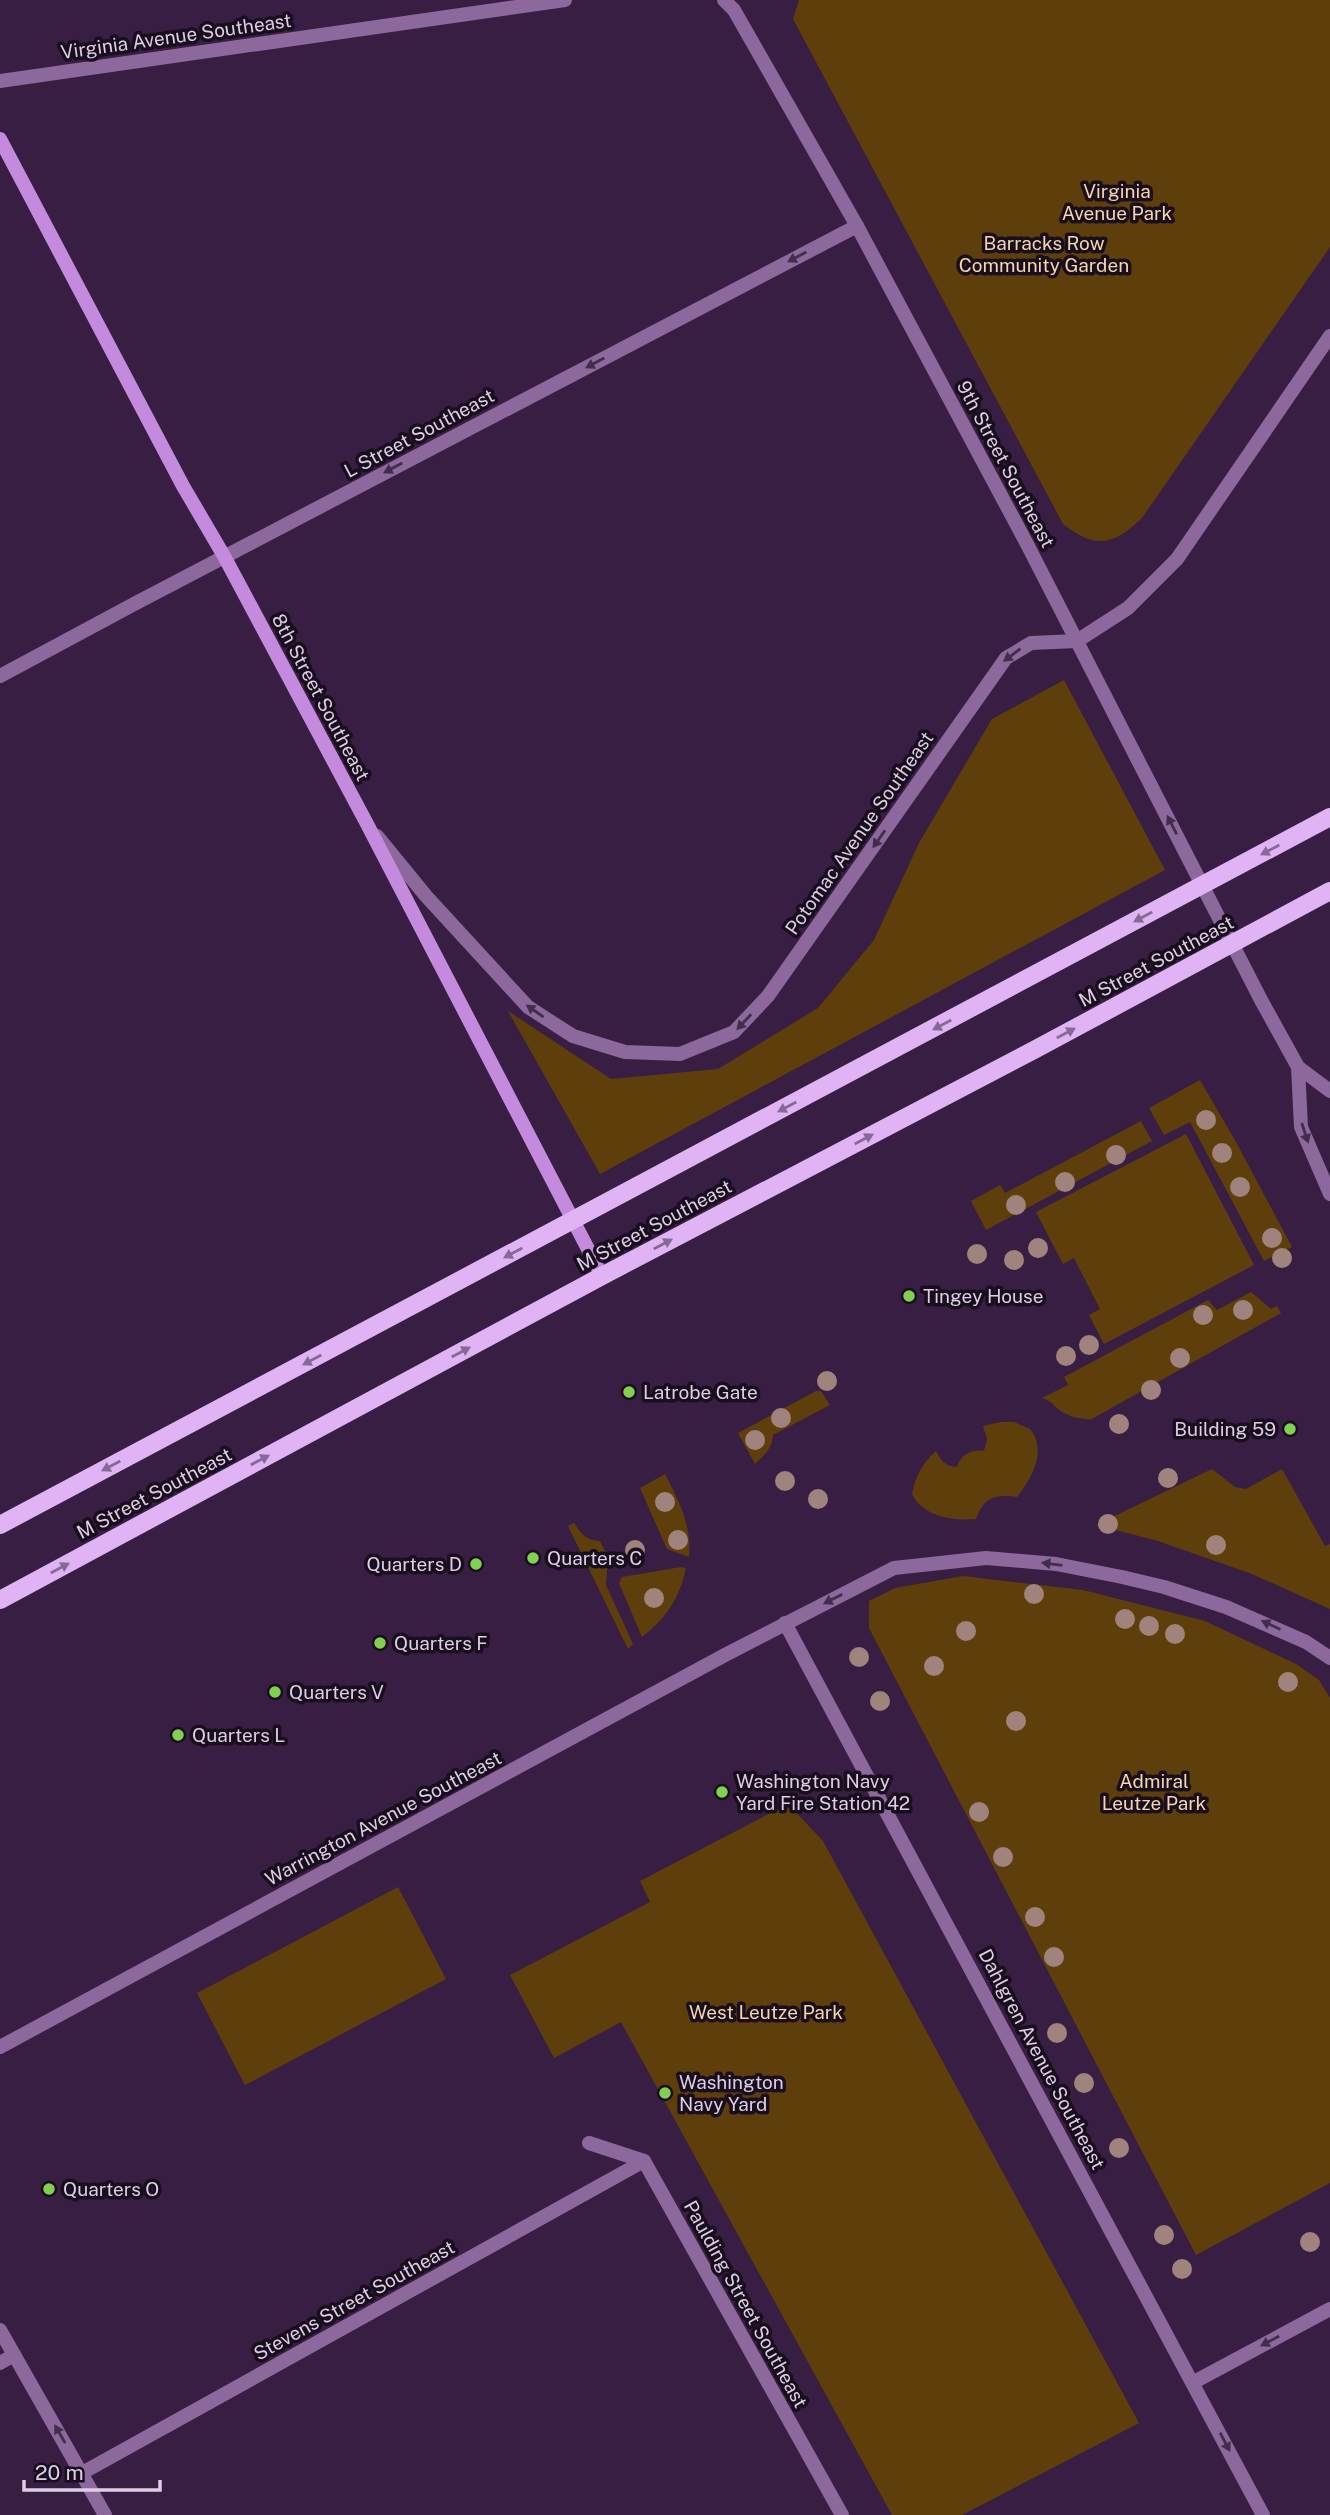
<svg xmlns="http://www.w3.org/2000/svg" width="1330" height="2515" font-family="'Public Sans',sans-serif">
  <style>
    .green { fill: #5e3f0b }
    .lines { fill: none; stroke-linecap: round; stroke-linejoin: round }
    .lane { stroke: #8c689c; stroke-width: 14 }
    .street { stroke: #8c689c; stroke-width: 14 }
    .secondary { stroke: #c48ade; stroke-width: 14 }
    .primary { stroke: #e0b4f4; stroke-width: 18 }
    .tree { fill: #a0837c }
    .oneway { fill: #412e4a }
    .oneway2 { fill: #866994 }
    .poi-dot { fill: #82d04f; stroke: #190e1e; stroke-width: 2.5 }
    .labels { text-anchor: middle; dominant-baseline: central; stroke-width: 7; stroke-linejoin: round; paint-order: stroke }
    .street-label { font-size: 19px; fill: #decee5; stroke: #190e1e }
    .park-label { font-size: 19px; fill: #f5d5ab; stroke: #190e1e }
    .poi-label { font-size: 19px; fill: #decee5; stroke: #190e1e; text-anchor: start }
  </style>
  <rect width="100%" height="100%" fill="#381e43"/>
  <!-- green -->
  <g class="green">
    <path d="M 799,0 L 1330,0 L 1330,247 L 1142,518 C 1113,546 1095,549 1063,524 L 793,19 Z"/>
    <path d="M 1064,680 L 1165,870 L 600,1174 L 508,1011 L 611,1079 L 718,1069 L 818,1008 L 874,940 L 919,843 L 992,719 Z"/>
    <path d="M 1200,1080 L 1236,1142 L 1292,1247 L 1264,1261 L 1190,1122 L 1164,1135 L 1149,1108 Z"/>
    <path d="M 1141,1121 L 1152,1141 L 986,1230 L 971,1201 L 1000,1185 L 1005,1193 Z"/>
    <path d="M 1186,1134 L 1254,1265 L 1104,1344 L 1089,1315 L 1100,1309 L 1074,1258 L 1063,1264 L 1036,1212 Z"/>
    <path d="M 1251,1292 L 1271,1309 L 1277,1306 L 1281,1313 L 1090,1420 C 1082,1418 1073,1418 1066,1414 C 1056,1410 1053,1401 1042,1398 L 1068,1385 L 1064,1377 L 1208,1300 L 1217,1310 Z"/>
    <path d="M 816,1391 L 821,1391 L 830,1405 L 773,1435 C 772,1448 765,1455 755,1464 L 738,1433 Z"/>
    <path d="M 1001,1422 L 1014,1422 L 1030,1429 C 1048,1451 1031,1479 1017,1497 C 996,1494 984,1497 976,1519 C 953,1521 923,1517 912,1494 C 916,1475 922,1464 936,1451 C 941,1461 945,1466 957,1467 C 960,1455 972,1449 984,1451 L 987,1439 L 983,1426 Z"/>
    <path d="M 1212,1469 L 1235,1487 L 1246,1489 L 1282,1469 L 1325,1546 L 1330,1544 L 1330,1609 L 1252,1574 L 1158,1541 L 1096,1525 Z"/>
    <path d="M 665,1474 C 679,1501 692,1526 689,1557 L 667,1549 L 640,1488 Z"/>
    <path d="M 574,1523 C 582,1534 585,1540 600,1541 L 608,1557 L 606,1585 L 633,1644 L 628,1649 L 568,1526 Z"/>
    <path d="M 681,1567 L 686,1568 C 679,1599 667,1617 642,1637 L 619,1583 L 622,1577 Z"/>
    <path d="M 963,1576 L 1083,1590 L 1205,1621 L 1296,1664 L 1319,1680 L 1330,1698 L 1330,2183 L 1196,2255 L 869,1628 L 869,1601 L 895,1588 Z"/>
    <path d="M 788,1804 L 823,1841 L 1139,2423 L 962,2515 L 892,2515 L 621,2022 L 554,2058 L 510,1975 L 650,1902 L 640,1881 Z"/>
    <path d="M 398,1887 L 446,1979 L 245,2085 L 197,1993 Z"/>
  </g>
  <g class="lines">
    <!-- lane -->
    <g class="lane">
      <path d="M 0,2363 L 14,2355"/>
      <path d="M 82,2473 L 644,2161"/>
    </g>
    <!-- street -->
    <g class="street">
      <path d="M 724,0 L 734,10 L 857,226 L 1027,544 L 1261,1000 L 1298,1067 L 1330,1091"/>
      <path d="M 0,81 L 565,0"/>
      <path d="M 0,676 L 136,603 L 857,226"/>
      <path d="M 377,836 L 426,896 L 528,1007 L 573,1036 L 625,1052 L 680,1054 L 734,1032 L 768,996 L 1006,658 L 1031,643 L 1077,641 L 1128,608 L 1177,559 L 1330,336"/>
      <path d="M 1298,1067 L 1301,1127 L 1330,1194"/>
      <path d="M 785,1623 L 1263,2515"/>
      <path d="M 0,2047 L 725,1655 L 894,1568 L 986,1558 L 1056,1564 L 1122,1577 L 1164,1587 L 1226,1607 L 1306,1642 L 1330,1658"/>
      <path d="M 589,2143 L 644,2161 L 842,2515"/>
      <path d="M 0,2330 L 105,2515"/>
      <path d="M 1194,2382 L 1330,2309"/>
    </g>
    <!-- secondary -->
    <path class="secondary" d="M 0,139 L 183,486 L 224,556 L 366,822 L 602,1276"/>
    <!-- primary -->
    <g class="primary">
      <path d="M 0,1525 L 1330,817"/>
      <path d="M 0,1600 L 602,1276 L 1034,1050 L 1330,891"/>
    </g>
  </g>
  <!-- trees -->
  <g class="tree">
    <circle cx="1206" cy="1120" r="10"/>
    <circle cx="1222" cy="1153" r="10"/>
    <circle cx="1116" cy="1155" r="10"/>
    <circle cx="1065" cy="1182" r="10"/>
    <circle cx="1240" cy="1187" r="10"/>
    <circle cx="1016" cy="1205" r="10"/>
    <circle cx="1272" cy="1238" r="10"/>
    <circle cx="1038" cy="1248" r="10"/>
    <circle cx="977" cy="1254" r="10"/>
    <circle cx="1282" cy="1258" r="10"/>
    <circle cx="1014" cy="1260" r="10"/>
    <circle cx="1243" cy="1310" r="10"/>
    <circle cx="1203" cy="1315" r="10"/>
    <circle cx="1089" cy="1345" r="10"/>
    <circle cx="1066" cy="1356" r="10"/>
    <circle cx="1180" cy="1358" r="10"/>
    <circle cx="827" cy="1381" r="10"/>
    <circle cx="1151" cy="1390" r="10"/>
    <circle cx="781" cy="1418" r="10"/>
    <circle cx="1119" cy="1424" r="10"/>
    <circle cx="755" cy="1440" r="10"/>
    <circle cx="1168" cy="1478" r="10"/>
    <circle cx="785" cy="1481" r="10"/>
    <circle cx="818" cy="1499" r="10"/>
    <circle cx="665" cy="1502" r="10"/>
    <circle cx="1108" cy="1524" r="10"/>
    <circle cx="678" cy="1540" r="10"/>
    <circle cx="1216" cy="1545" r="10"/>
    <circle cx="635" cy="1550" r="10"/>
    <circle cx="1034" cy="1594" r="10"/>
    <circle cx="654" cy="1598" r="10"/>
    <circle cx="1125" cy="1619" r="10"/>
    <circle cx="1149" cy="1626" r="10"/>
    <circle cx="966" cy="1631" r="10"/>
    <circle cx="1175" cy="1634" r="10"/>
    <circle cx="859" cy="1657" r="10"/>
    <circle cx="934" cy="1666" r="10"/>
    <circle cx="1288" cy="1682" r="10"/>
    <circle cx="880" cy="1701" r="10"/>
    <circle cx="1016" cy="1721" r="10"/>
    <circle cx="979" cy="1812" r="10"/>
    <circle cx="1003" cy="1857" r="10"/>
    <circle cx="1035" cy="1917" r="10"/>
    <circle cx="1054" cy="1957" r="10"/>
    <circle cx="1057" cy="2033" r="10"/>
    <circle cx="1084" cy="2083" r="10"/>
    <circle cx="1119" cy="2148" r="10"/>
    <circle cx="1164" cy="2235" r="10"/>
    <circle cx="1310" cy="2242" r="10"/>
    <circle cx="1182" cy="2269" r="10"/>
  </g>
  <!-- one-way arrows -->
  <defs><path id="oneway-solid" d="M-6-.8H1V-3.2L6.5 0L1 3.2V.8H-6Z" transform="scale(1.75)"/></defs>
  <g class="oneway">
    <use href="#oneway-solid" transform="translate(797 257) rotate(152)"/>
    <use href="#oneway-solid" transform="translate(595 363) rotate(152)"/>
    <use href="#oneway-solid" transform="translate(393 468) rotate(152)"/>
    <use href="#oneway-solid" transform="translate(1012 655) rotate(143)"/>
    <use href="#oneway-solid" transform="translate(1172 825) rotate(-117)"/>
    <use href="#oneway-solid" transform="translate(879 839) rotate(125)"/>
    <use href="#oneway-solid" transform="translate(535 1011) rotate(-145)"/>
    <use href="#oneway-solid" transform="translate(744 1022) rotate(133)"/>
    <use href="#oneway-solid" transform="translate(1305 1133) rotate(72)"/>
    <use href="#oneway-solid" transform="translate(1052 1564) rotate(-173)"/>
    <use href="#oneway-solid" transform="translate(833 1599) rotate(153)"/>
    <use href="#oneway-solid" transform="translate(1271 1625) rotate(-155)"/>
    <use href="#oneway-solid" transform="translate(1270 2341) rotate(152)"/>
    <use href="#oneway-solid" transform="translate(60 2434) rotate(-120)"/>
    <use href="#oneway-solid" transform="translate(1225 2442) rotate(62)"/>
  </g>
  <g class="oneway2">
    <use href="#oneway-solid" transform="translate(1270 850) rotate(152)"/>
    <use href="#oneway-solid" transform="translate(1143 917) rotate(152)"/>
    <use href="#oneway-solid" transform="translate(942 1025) rotate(152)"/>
    <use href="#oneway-solid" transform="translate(1066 1033) rotate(-28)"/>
    <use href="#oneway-solid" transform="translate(787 1107) rotate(152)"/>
    <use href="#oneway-solid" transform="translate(864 1139) rotate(-28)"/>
    <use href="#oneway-solid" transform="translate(663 1244) rotate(-28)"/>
    <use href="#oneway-solid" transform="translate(513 1253) rotate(152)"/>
    <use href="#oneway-solid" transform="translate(461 1352) rotate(-28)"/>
    <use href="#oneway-solid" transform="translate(312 1360) rotate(152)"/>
    <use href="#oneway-solid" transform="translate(260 1460) rotate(-28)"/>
    <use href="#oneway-solid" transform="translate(111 1466) rotate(152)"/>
    <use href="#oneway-solid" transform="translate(60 1568) rotate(-28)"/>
  </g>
  <!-- markers -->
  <g class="poi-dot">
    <circle cx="909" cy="1296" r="7"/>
    <circle cx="629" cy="1392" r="7"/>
    <circle cx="1290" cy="1429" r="7"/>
    <circle cx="533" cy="1558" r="7"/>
    <circle cx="476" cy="1564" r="7"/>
    <circle cx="380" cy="1643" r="7"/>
    <circle cx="275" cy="1692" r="7"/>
    <circle cx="178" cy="1735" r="7"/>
    <circle cx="722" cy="1792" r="7"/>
    <circle cx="665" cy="2093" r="7"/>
    <circle cx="49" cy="2189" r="7"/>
  </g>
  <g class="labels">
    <!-- street labels -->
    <g class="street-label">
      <text transform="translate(176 36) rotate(-8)">Virginia Avenue Southeast</text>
      <text transform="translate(419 433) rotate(-28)">L Street Southeast</text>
      <text transform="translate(1006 464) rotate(62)">9th Street Southeast</text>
      <text transform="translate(321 697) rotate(62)">8th Street Southeast</text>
      <text transform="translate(859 833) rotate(-55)">Potomac Avenue Southeast</text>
      <text transform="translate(1156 961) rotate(-28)">M Street Southeast</text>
      <text transform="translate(654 1225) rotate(-28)">M Street Southeast</text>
      <text transform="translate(154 1493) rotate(-28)">M Street Southeast</text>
      <text transform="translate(383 1818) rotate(-28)">Warrington Avenue Southeast</text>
      <text transform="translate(1042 2059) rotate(62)">Dahlgren Avenue Southeast</text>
      <text transform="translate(354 2300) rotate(-29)">Stevens Street Southeast</text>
      <text transform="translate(746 2304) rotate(61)">Paulding Street Southeast</text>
    </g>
    <!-- park labels -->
    <g class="park-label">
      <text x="1117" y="191">Virginia<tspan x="1117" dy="22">Avenue Park</tspan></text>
      <text x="1044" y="243">Barracks Row<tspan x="1044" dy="22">Community Garden</tspan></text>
      <text x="1154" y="1781">Admiral<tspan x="1154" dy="22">Leutze Park</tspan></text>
      <text x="766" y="2012">West Leutze Park</text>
    </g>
    <!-- poi labels -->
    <g class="poi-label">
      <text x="923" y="1296">Tingey House</text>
      <text x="643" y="1392">Latrobe Gate</text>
      <text x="1276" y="1429" text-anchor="end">Building 59</text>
      <text x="547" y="1558">Quarters C</text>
      <text x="462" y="1564" text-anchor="end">Quarters D</text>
      <text x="394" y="1643">Quarters F</text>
      <text x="289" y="1692">Quarters V</text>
      <text x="192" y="1735">Quarters L</text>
      <text x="736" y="1781">Washington Navy<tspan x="736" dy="22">Yard Fire Station 42</tspan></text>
      <text x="679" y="2082">Washington<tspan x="679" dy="22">Navy Yard</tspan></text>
      <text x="63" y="2189">Quarters O</text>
    </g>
  </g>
  <!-- scale -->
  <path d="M24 2480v10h136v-10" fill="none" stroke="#decee5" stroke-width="3.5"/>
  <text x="35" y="2480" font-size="21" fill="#decee5" stroke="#190e1e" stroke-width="5" paint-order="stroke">20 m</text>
</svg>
